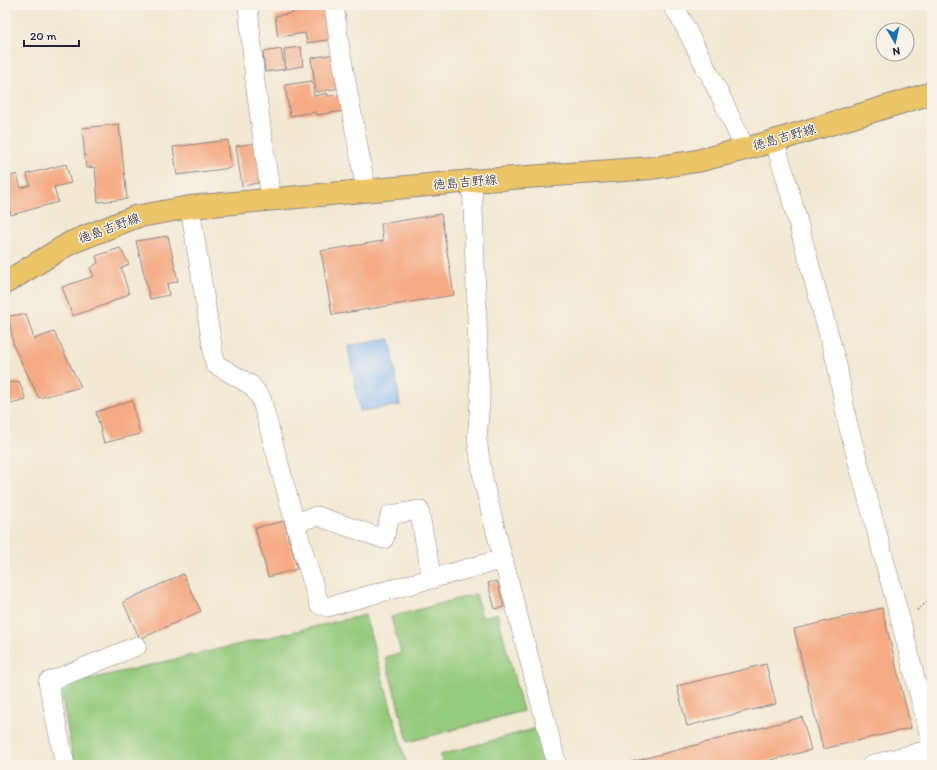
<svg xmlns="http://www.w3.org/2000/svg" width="937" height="770" viewBox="0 0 937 770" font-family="Itim,'Klee One',sans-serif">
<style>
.green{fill:#94cb7d;stroke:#5b765c}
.water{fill:#86bbf5;stroke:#546e98}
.building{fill:#f5ab84}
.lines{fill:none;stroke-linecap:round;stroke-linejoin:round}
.minor-casing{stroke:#8a8687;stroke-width:20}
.major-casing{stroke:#8a8687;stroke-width:24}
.path{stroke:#8a8687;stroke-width:2.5;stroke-dasharray:1 3;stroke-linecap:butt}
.minor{stroke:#fff;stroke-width:19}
.major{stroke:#edc569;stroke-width:22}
.labels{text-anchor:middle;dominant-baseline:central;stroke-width:3;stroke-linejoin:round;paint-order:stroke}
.street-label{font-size:13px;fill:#22223b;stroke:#f7f3e8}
</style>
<rect width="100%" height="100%" fill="#f7f3e8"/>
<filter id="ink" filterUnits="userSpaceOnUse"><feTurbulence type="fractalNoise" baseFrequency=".025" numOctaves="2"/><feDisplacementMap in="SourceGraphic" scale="8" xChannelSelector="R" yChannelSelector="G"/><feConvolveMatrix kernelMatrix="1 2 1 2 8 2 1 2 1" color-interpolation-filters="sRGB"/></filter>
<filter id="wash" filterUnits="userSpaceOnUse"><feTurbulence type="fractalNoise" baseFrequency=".012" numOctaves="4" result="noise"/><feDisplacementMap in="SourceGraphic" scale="16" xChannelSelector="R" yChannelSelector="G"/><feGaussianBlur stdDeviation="0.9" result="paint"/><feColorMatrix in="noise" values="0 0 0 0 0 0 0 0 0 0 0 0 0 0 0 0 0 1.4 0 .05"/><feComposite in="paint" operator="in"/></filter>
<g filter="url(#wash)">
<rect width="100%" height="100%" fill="#f3e9d3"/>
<!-- green -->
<path class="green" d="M476,594L482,617L497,613L523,711L408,742L385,657L401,653L391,617Z
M365,615L407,765H74L60,686Z
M537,728L547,765H443L440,755Z"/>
<!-- water -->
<path class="water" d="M390,339L400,405L360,411L348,346Z"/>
<g id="blocks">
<!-- building -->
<path class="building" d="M306,5H328L333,39L307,43L305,33L278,37L275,16L293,13L292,8Z
M301,47L303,66L286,69L284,49Z
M281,49L285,69L265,72L263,52Z
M334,54L340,88L316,92L311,58Z
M312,81L314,96L327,93L328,96L342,95L344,111L316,115V112L290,116L285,85Z
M119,124L127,199L98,202L95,167L86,168L82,128Z
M228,140L231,168L177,175L173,147Z
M257,143L263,182L242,186L236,146Z
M66,164L71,183L54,187L58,202L11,215L5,196V178L17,174L21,188L30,185L27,174Z
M441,214L454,295L332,315L321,251L383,241L381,224Z
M168,236L178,281L167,284L169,295L150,299L136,241Z
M120,248L129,264L121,268L129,294L107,304L73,316L62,287L94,276L90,268L98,263L96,256Z
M26,314L34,339L54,332L81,387L39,398L14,347L8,316Z
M19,381L26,400L6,405L5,403V384Z
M132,400L140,434L104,443L96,412Z
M284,521L297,569L268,577L255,528Z
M183,574L201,611L140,639L123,602Z
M497,581L504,607L495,609L488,583Z
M882,608L911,728L823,749L794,629Z
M766,664L776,704L687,726L677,686Z
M802,717L811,750L751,765H620Z"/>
</g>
</g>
<g filter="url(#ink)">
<use href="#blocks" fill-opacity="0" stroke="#8a8687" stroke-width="1"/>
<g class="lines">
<!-- minor casing -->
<g class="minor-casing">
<path id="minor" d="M248,5L255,82L271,199
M334,5L340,49L366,190
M672,5L680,17L722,99L745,149
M774,141L785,175L837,365L847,421L901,622L932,745
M472,181L480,401L477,440L484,484L503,559L557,765
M190,207L215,364L251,385L261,398L295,523L319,604L327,607L503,559
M295,523L317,516L384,539L390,515L419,510L432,579
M65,765L48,682L137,646
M871,765L932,749"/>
</g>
<!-- major casing -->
<g class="major-casing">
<path id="major" d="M5,283L70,243L135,217L190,207L472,181L652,168L697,161L745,149L774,141L932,93"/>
</g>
<!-- path -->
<path class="path" d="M917,610L932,598"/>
<!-- minor -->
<use href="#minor" class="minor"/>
<!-- major -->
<use href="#major" class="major"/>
</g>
</g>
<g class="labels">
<!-- street labels -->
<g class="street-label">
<text transform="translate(784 137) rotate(-16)">徳島吉野線</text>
<text transform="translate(465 182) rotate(-5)">徳島吉野線</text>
<text transform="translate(109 228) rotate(-20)">徳島吉野線</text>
</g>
</g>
<!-- margin -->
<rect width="937" height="770" fill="none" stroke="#f7f3e8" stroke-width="20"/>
<!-- north arrow -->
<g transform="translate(895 42) rotate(171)"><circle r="19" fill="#f7f3e8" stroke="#a29fa3"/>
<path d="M0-3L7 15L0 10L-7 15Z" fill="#1f6fb2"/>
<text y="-6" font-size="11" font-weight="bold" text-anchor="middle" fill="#22223b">N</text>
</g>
<!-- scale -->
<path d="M24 40v6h55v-6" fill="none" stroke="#22223b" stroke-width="2"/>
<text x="30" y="40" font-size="12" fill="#22223b" stroke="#f7f3e8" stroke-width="3" paint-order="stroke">20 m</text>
</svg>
